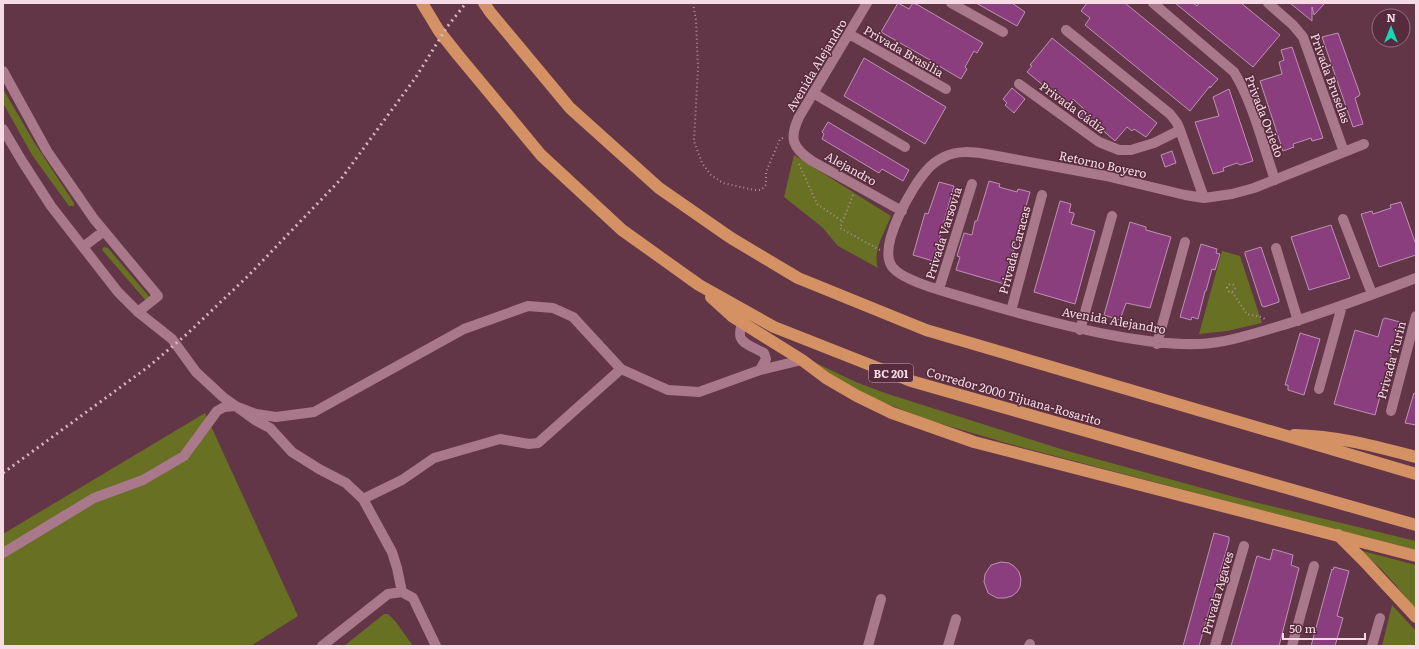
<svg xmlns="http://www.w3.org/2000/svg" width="1419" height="649" viewBox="0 0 1419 649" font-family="Literata,serif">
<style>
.green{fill:#687023}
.building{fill:#8b3e7d;stroke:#bd92b3}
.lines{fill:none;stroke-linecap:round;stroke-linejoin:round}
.path{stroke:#b28e9c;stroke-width:2;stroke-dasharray:1 3;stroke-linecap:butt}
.minor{stroke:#aa788b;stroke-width:10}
.highway{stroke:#d49163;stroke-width:12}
.rail{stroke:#d5b5c0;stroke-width:3;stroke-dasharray:2 4;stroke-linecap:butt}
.labels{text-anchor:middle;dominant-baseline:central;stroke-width:3;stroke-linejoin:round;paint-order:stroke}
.shield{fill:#562b3d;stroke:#c7a6b2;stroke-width:1}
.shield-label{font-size:11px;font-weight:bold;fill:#f7dbe4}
.street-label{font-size:12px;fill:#f7dbe4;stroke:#562b3d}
</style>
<rect width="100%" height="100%" fill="#623547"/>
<!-- green -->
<path class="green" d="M3,89L34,142L74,203V206H69L32,155L3,103Z
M794,155L891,216C885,232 872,251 878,268L838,246L822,227L784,197Z
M104,247L108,248L152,300L147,302L103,251L102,249Z
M1222,251L1240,256L1262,323L1227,331L1199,334Z
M799,355L856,382L885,393L1064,450L1242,499L1416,541V551L1006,443L925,419L863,394Z
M205,413L298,616L251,646H3V534Z
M1359,550L1416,565V610L1394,583L1379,567Z
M1392,605L1416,631V640L1414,646H1382Z
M384,614H388L396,622L413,646H344Z"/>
<!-- building -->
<path class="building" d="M898,3L909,9L913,3L918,5L983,43L977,53L974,51L965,67L967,69L961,79L939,66H933L928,63L930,60L881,32Z
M976,3H1012L1025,12L1017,26Z
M1087,3H1125L1218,79L1210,88V86L1190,111L1085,25L1090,18L1081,11Z
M1175,3H1193L1197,6L1199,3H1241L1280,35L1253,67Z
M1290,3H1325L1314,15L1312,7V21Z
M1338,33L1360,94L1359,96L1355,98L1363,124L1353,127L1322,37Z
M1052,38L1157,123L1146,137L1134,129L1132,131L1127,127L1115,141L1100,128L1098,130L1080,116L1085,110L1073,99L1067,105L1027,72L1032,66L1030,65Z
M1292,47L1323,138L1312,141L1311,138L1293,144L1294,147L1283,151L1260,81L1282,74L1279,62L1284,60L1281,50Z
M864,58L946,107L925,144L844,96Z
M1012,88L1025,99L1014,113L1005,105L1007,103L1003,99Z
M1229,89L1253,161L1240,165L1237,163L1223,168L1224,171L1213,174L1195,122L1219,116L1213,97Z
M828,122L909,170L903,181L882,169L879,173L822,139L824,134L822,132Z
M1172,151L1176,163L1165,167L1161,155Z
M989,181L1000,184L999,187L1017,192L1018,189L1030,192L1004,284L956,270L960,257L957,256L964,233L972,235L975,221H977Z
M939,182L954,186L933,261L913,255L925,213L928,214Z
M1060,201L1071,204L1069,212L1074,213V215L1071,224L1095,231L1075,304L1034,292Z
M1401,202L1416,245V255L1379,267L1361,214L1372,211L1373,214L1391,208L1390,205Z
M1130,222L1146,227V230L1171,237L1150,308L1126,303L1120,320L1104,315Z
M1331,225L1350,278L1309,290L1291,237Z
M1201,244L1217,249L1216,253L1220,254L1215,270L1212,269L1206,291H1205L1198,319L1192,317L1191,320L1180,317Z
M1261,247L1279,300V302L1264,307L1262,306L1245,254V252Z
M1385,318L1400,322L1375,415L1334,404L1355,330L1378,337L1383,319Z
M1300,333L1320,339L1304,395L1288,390V385H1285Z
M1414,393L1416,394V425L1405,423Z
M1214,533L1229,537V541L1199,646H1183Z
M1273,549L1293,555L1291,565L1299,568L1279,646H1231L1256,559L1257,556L1270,560Z
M1001,562L1009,563L1014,566L1019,572L1021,579L1020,587L1017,592L1012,596L1005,598H997L988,593L984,582L985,574L991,565Z
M1334,567L1349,571L1337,616L1343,618L1335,646H1311L1332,569L1333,570Z"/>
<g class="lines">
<!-- path -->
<path class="path" d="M693,3L696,20L698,68L694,141L702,163L711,175L723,183L754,190H761L766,185V172L780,139L785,137
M799,164L817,204L842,221
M853,195L840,228L880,250
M1227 288a4 4 0 1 1 8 0a4 4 0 1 1-8 0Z
M1232,292L1247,314L1262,317L1266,320"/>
<!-- minor -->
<path class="minor" d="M867,3L799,117C789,138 792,148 812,161L902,211
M951,3L1003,32
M1153,3L1234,72C1253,103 1263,145 1275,180
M1268,3L1293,25L1303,37L1344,152
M1066,30L1170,114L1177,123L1180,130L1204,198
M849,34L946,89
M3,71L47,151L94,219L158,296L138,312
M1019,84L1099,142L1119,150H1131L1154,143L1180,130
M813,93L905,147
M3,129L22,161L51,206L118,292L138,312L172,339L196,372L223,397L255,420L270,428L292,452L319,469L346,483L363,499L392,552L397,568L402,592
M1364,144L1254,188L1232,194L1204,198L1185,195L1106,176L986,154C973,152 957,150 944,157C938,160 931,165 927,170C912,186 879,244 891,265C899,281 954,294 973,300C1020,314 1067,327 1116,336C1144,341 1170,345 1199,344C1224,343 1249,335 1273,328C1321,314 1369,296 1416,278
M1343,219L1372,294
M83,247L104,231
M1276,248L1298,321
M939,289L972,184
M1011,311L1042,195
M745,315C734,342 741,341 764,353L766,359L760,370
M1080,330L1112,216
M1157,344L1185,242
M1319,389L1342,306
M1391,411L1416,316
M363,499L402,480L434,458L500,439L529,444L538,443L621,369
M3,553L94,498L143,480L184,456L217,411L224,407L235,406L256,414L276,417L314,412L464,329L528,306L553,308L573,317L621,369L668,390L699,392L760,370L802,360
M402,592L413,598L436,646
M322,646L388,594L402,592
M868,646L881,599
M948,646L956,619
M1029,646L1030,644
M1215,646L1244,546
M1292,646L1314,566
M1372,646L1380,618"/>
<!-- highway -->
<path class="highway" d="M422,3L439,31L458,55L541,155L622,230L699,285L774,327L911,381L1416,525
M484,3L490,12L570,108L659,188L731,238L798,278L926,330L1416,474
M711,297L733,317L802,360L826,378L857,396L892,413L974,442L1416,556
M1294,435C1338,436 1374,446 1416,457
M1338,535L1363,560L1416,617"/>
<!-- rail -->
<path class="rail" d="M3,473L148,367L187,334L248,276L341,179L416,77L447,27L466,3"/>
</g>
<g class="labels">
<!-- shield labels -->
<rect class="shield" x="869" y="364" width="44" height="18" rx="3"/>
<g class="shield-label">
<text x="891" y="373">BC 201</text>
</g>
<!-- street labels -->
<g class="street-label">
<text transform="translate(904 51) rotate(30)">Privada Brasilia</text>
<text transform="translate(816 65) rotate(-59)">Avenida Alejandro</text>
<text transform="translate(1331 78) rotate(70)">Privada Bruselas</text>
<text transform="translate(1073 107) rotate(36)">Privada Cádiz</text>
<text transform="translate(1265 116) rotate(69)">Privada Oviedo</text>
<text transform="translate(1103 164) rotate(12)">Retorno Boyero</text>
<text transform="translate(851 168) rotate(29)">Alejandro</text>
<text transform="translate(943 233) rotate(-73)">Privada Varsovia</text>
<text transform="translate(1014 250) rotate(-75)">Privada Caracas</text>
<text transform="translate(1114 320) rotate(10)">Avenida Alejandro</text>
<text transform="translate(1391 360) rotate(-75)">Privada Turín</text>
<text transform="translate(1014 396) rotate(16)">Corredor 2000 Tijuana-Rosarito</text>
<text transform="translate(1217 593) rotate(-74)">Privada Agaves</text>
</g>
</g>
<!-- border -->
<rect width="1419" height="649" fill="none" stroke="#f7dbe4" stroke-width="8"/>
<!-- north arrow -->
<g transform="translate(1391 28)"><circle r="19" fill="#562b3d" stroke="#967180"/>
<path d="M0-3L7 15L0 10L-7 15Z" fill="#1ad5b2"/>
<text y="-6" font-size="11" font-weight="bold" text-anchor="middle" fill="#f7dbe4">N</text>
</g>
<!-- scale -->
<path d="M1283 633v6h82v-6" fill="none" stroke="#f7dbe4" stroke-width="2"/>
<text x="1289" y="633" font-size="12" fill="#f7dbe4" stroke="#562b3d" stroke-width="3" paint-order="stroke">50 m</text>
</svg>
